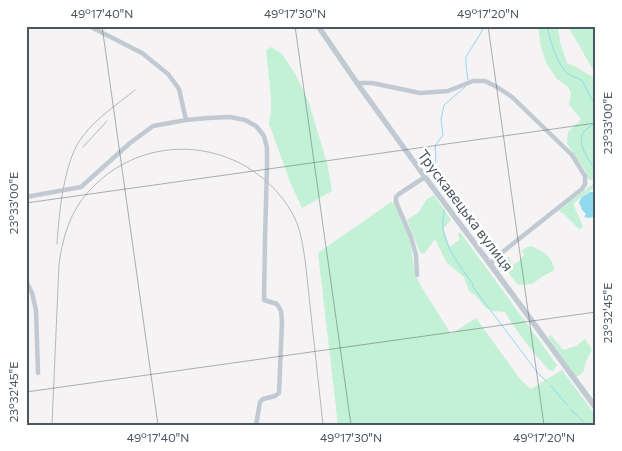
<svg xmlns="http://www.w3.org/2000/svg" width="622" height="451" viewBox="0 0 622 451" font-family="Commissioner,sans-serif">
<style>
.green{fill:#c3f1d5}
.water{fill:#90daee}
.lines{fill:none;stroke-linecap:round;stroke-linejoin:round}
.stream{stroke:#90daee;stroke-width:1}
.minor{stroke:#c1cad2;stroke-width:4.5}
.tertiary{stroke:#c1cad2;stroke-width:5.5}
.rail{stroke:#b5b8bd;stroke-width:1}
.ticks{fill:none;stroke:#4a5661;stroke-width:1;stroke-opacity:0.45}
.labels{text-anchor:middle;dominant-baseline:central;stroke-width:5;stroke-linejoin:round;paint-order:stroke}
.street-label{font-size:15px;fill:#4a5661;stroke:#fff}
.neatline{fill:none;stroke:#4a5661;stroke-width:2}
.ticks-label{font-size:12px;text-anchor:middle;fill:#4a5661}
</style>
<rect width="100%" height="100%" fill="#f5f3f3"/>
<!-- green -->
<path class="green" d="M538,26H558L560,42L567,63L576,67L596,79V181L588,179L585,170L567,144L568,132L581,119L569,105L571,93L568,87L556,78L547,64L541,48Z
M568,26H596V75Z
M271,47L282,54L296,75L309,103L327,163L332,191L302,208L291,184L269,124L271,111V97L266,50Z
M594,183L596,186V193L593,189L580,198L573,204L583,226L581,229H579L564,214L558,211Z
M434,195L451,220L448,223L443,229L450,247L460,239L457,234L460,232L557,365L553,371L549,370L533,352L510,321L506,313L504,312L493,311L486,308L475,295L469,291L464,277L447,263L435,239L424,254L420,252L407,220L419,212L426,200Z
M391,202L394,203L410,240L415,274L421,286L451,334L476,318L520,379L531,389L562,370L596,416V425H338L318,253Z
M530,246C542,250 553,257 554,270L540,278L533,284L518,285L510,275L504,260L505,257H509L513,265L518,262L524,255L522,251L525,248Z
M551,335L563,350L576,346L585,339L592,350C590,354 587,358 586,362C583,371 586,372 576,377L548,337Z"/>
<!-- water -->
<path class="water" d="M590,192H594L596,196V210L594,211L596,216L589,218L584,217L586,214L582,210L579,202L582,197Z"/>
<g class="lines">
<!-- stream -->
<path class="stream" d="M547,26C550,40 557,66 569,74C574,78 579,77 583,82L596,107
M468,80L466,65V57L485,26
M596,122C592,125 586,129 583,133C576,143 590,162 596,171
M446,197L434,177L436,155L435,146L443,135L441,119L444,105L465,87
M444,210C444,216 442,223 443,229C447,250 461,268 473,284V287L537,372L547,382
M551,386L568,406
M570,409L587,425"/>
<!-- minor -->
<path class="minor" d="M89,26L142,53L168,74L174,82L179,89L186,120
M357,83H372L420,93L448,91L473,81H485L497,87L512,97L572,155L585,176V184L582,189L500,254L490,264
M26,197L81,187L130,143L153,126L186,120L208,118L230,117L245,120L256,126L264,136L267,148V166L265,239L264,300L277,304L281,311L282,322L279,393L275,396L263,399L260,402L256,425
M417,275L416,255L411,237L396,202V197L399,194L425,177
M26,281L32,293L36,310L38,373"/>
<!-- tertiary -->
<path class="tertiary" d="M318,26L357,83L425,177L490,264L596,408"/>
<!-- rail -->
<path class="rail" d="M83,147L107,121
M57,244C59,213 64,159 83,136C96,118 118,104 135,90
M52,425L59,264C62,242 68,219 81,201C120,148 190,134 247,167C268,180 287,199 297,223C301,234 303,247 305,259L323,425"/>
</g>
<!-- ticks -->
<path class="ticks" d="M102,26L158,425M295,26L351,425M488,26L544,425M26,203L596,123M26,392L596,312"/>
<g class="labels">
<!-- street labels -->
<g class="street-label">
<text transform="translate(466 210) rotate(53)">Трускавецька вулиця</text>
</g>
</g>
<!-- border -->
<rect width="622" height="451" fill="none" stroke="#ffffff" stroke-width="55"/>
<rect x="28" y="28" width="566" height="396" class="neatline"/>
<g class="ticks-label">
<text x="102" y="18">49°17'40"N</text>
<text x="295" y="18">49°17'30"N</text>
<text x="488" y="18">49°17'20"N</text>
<text transform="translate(608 123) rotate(-90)" y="4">23°33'00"E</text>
<text transform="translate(14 203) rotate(-90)" y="4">23°33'00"E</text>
<text transform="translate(608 313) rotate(-90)" y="4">23°32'45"E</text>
<text transform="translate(14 392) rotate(-90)" y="4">23°32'45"E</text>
<text x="158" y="442">49°17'40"N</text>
<text x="351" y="442">49°17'30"N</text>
<text x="544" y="442">49°17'20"N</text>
</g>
</svg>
